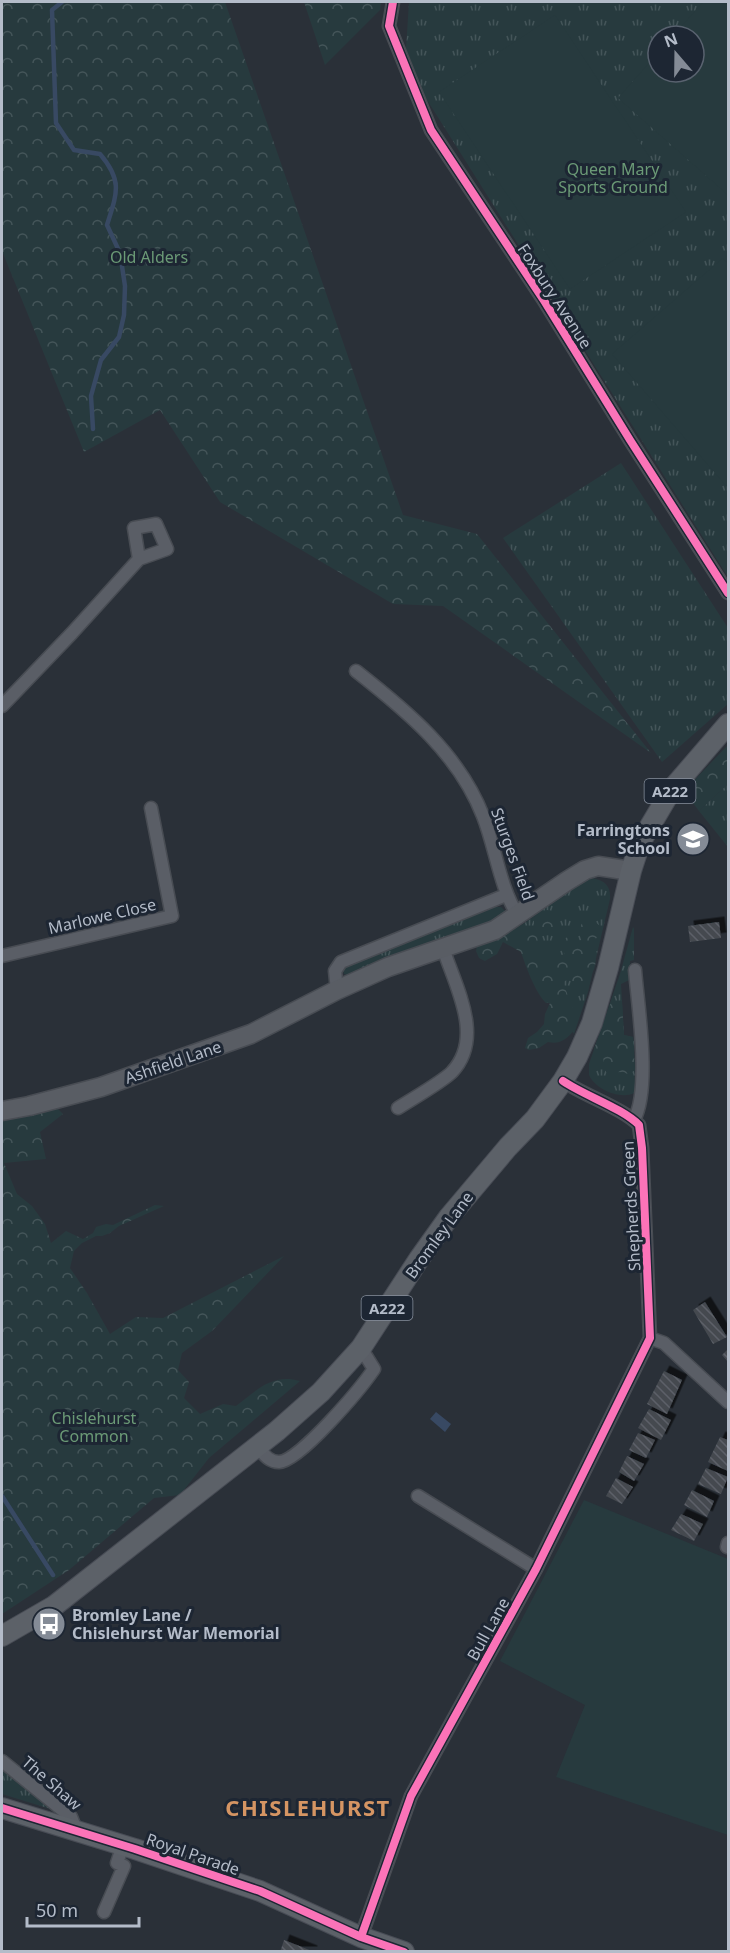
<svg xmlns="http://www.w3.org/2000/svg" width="730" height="1953" viewBox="0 0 730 1953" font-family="'Noto Sans',sans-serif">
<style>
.grass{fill:url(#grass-tufts);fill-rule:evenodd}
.forest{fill:url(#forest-crowns)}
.garden{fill:#273a3e}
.water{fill:#384963}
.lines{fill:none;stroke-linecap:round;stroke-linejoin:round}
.stream{stroke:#384963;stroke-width:4.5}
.building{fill:url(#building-back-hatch);filter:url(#shadow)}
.street-casing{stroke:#484c53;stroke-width:15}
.secondary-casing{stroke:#484c53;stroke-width:21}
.primary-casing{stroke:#484c55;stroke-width:22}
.street{stroke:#5a5e66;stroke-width:12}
.secondary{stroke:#595d64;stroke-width:18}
.primary{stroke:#5c6168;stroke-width:20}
.cycleway-casing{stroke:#1d2633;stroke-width:11}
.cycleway{stroke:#fb73b8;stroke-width:8}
.labels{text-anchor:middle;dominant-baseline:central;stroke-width:6;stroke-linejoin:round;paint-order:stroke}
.shield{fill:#1d2633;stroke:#878f9c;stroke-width:1.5}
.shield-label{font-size:15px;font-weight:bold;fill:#b4bcc9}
.park-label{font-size:16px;fill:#6b9a76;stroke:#1d2633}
.street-label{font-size:16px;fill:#b4bcc9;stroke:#1d2633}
.poi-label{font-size:16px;font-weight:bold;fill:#b4bcc9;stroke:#1d2633;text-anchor:end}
.district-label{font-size:22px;font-weight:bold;letter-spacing:1.5px;fill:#d59563;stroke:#1d2633}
</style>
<defs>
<pattern id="grass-tufts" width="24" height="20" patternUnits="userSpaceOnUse" patternTransform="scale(1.5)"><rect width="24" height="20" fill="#273a3e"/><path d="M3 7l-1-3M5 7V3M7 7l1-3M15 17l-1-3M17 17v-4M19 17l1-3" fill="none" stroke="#445559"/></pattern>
<pattern id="forest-crowns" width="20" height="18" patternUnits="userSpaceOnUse" patternTransform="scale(1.5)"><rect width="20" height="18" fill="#273a3e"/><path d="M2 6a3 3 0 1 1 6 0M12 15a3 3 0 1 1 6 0" fill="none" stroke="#445559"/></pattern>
<pattern id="building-back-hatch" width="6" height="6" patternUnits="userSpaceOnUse" patternTransform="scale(1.5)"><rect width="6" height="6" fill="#444950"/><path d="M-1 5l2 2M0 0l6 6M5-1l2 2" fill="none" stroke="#5d6168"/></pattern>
<filter id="shadow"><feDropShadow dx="5.5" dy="-5.5" stdDeviation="0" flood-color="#0009"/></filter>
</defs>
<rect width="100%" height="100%" fill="#2a3038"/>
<!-- grass -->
<path class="grass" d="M409,2H728V577L405,65ZM658,36H694V72H658Z
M621,463L728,628V704L662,762L503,538Z
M728,784V847L699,811Z
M593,878C605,881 611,886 610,899L588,992L574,1034L525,946L502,936C510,931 519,927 526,922C545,909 572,882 593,878Z
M495,907H501L505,911V915L496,921L348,975L344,974L343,970L345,965L426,935Z
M633,927L634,929V960L630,961L631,979L621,984L624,1035L633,1037L634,1042L635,1088L634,1093C620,1100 595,1089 589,1075V1064L620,974Z
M2,1769L57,1811L2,1794Z"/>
<!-- forest -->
<path class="forest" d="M2,2H225L403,515L477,534L651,753L443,606L393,604L220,502L160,410L84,452L2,251Z
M304,2H381L380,10L325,65Z
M728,745V784L699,811L684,791Z
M547,910L555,912C561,920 561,927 554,935L537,936L543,964L550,958L565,954C561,948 560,945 563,939L568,937L575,941L582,940L581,925L585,919H592L600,926C601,939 594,939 585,947C588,949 591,950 593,953C601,964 589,982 578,985L569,979L563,982L572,1007L575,1029C567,1039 560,1045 548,1042L539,1048L529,1050L525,1048L528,1038L537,1032L544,1024L545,1014L550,1003H546C535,992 526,967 521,952L503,942L497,954L485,961L479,958L476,951L477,946L512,930L527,927L534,931V919L541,912Z
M611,1002H622L624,1035L633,1037L635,1070L629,1074L619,1072L610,1075L606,1072L603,1058L600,1057L594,1049Z
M56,1107L63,1114L40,1132L46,1159L4,1163L17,1194L32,1206L45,1224L51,1243L66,1231L83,1239L93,1233L96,1227L106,1224L113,1225L155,1205L164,1206L119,1226L110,1233L102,1236H96L82,1243L74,1251L70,1268L87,1293L110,1334L136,1317L163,1318L284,1256L212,1331L182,1353L178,1370L189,1382L184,1398L200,1414L223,1404L236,1406C257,1390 272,1373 300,1381L209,1458L180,1495L154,1498L69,1570L2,1614V1117Z"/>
<!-- garden -->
<path class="garden" d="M703,2H728V195L618,98L658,53V72H694V36H673Z
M555,15L686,212L570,289L439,92Z
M723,258L728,264V488L612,354Z
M584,1500L728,1559V1835L556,1777L585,1705L500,1661Z"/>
<!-- water -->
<path class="water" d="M436,1412L451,1424L445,1432L430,1419Z"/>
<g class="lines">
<!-- stream -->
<path class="stream" d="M62,2L52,10L56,123L74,150L100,154C123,181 117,193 107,225L120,253L125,286L124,315L119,337L101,360L91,396L93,429
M2,1496L53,1575"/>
</g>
<!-- building -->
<path class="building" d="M719,922L721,938L690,942L688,926Z
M705,1302L727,1337L713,1344L693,1310Z
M728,1349V1362L722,1355Z
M664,1371L682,1380L667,1414L647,1404Z
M649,1409L671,1420L661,1440L638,1428Z
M638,1433L655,1440L646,1458L629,1450Z
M720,1437L728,1440V1471L708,1462Z
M627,1456L644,1464L634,1481L619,1472Z
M706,1468L728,1477L721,1494L698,1484Z
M616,1478L633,1487L622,1504L606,1496Z
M692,1490L714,1501L707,1517L684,1505Z
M681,1514L703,1524L694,1541L671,1530Z
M284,1940L312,1951V1952H280Z"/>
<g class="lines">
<!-- street casing -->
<g class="street-casing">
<path id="street" d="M393,2L389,26L431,130L543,299L630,440L728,593
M156,524L167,549L139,559L134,528Z
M356,671C407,711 459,754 483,816C496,849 499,885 518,916
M2,706L72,633L139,559
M2,956L172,916L151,808
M337,990L335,971L341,962L506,895
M398,1108C412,1099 442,1082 452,1072C485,1037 455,986 443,948
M634,1120C651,1088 638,1007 635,970
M650,1338L664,1343L728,1402
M257,1446C263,1453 268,1462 279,1462C300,1461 361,1388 374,1369L361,1348
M418,1496L536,1569
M727,1547L728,1543
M2,1761L71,1817L77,1832
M104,1912L124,1866L117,1863L123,1845
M361,1937L411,1796L536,1569L650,1338L642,1148L639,1125C622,1108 585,1096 563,1081"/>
</g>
<!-- secondary casing -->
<g class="secondary-casing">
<path id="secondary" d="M2,1111L29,1106L101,1087L251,1034L337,990L388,967L495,930L567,881L585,870L598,866L631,871"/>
</g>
<!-- primary casing -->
<g class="primary-casing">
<path id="primary" d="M2,1636L54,1606L277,1431L321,1392L361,1348L419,1259L449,1217L508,1147L535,1119L563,1081L577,1057L592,1023L608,968L631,871L640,843L672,789L728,724
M2,1808L135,1849L260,1891L361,1937L404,1952"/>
</g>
<!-- street -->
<use href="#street" class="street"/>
<!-- secondary -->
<use href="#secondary" class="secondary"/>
<!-- primary -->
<use href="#primary" class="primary"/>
<!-- cycleway casing -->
<g class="cycleway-casing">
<path id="cycleway" d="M393,2L389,26L431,130L543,299L630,440L728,593
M2,1808L135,1849L260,1891L361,1937L404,1952
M361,1937L411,1796L536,1569L650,1338L642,1148L639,1125C622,1108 585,1096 563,1081"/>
</g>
<!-- cycleway -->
<use href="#cycleway" class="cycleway"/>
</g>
<!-- icons -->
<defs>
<g id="school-disc" transform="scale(1.725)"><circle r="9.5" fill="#848b96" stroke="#1d2633"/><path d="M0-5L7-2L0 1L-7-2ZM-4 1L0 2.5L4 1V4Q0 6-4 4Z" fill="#fff"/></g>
<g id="bus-disc" transform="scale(1.725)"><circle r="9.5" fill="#848b96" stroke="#1d2633"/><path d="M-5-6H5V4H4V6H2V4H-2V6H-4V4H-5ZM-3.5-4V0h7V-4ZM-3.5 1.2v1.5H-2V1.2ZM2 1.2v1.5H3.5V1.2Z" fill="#fff"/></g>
</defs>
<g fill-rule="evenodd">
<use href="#school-disc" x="693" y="839"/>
<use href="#bus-disc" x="49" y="1624"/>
</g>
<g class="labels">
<!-- shield labels -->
<g class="shield">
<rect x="644.5" y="779" width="51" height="24" rx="4.5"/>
<rect x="361.5" y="1296" width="51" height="24" rx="4.5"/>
</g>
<g class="shield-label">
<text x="670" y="791">A222</text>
<text x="387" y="1308">A222</text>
</g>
<!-- park labels -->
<g class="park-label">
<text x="613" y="169">Queen Mary<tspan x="613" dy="18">Sports Ground</tspan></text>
<text x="149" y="257">Old Alders</text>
<text x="94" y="1418">Chislehurst<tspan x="94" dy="18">Common</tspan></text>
</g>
<!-- street labels -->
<g class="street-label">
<text transform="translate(555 296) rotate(57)">Foxbury Avenue</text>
<text transform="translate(513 854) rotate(70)">Sturges Field</text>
<text transform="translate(102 916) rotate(-13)">Marlowe Close</text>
<text transform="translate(173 1062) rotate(-19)">Ashfield Lane</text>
<text transform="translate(631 1206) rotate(-93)">Shepherds Green</text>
<text transform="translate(439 1235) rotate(-54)">Bromley Lane</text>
<text transform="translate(488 1629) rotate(-61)">Bull Lane</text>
<text transform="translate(52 1783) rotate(41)">The Shaw</text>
<text transform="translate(193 1854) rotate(19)">Royal Parade</text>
</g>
<!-- poi labels -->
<g class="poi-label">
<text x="670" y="830">Farringtons<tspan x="670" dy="18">School</tspan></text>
<text x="72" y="1615" text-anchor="start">Bromley Lane /<tspan x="72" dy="18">Chislehurst War Memorial</tspan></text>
</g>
<!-- district labels -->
<g class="district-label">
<text x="308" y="1807">CHISLEHURST</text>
</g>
</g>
<!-- border -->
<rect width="730" height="1953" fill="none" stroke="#b4bcc9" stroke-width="6"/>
<!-- north arrow -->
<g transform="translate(676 54) rotate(340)"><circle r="28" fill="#1d2633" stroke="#59626f" stroke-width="1.5"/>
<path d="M0-4.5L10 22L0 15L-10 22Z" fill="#848b96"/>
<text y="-9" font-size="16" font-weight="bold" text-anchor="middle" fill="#b4bcc9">N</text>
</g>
<!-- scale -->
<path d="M27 1917v9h112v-9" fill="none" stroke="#b4bcc9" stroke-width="3"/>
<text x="36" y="1917" font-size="18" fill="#b4bcc9" stroke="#1d2633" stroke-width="4.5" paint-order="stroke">50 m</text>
</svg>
